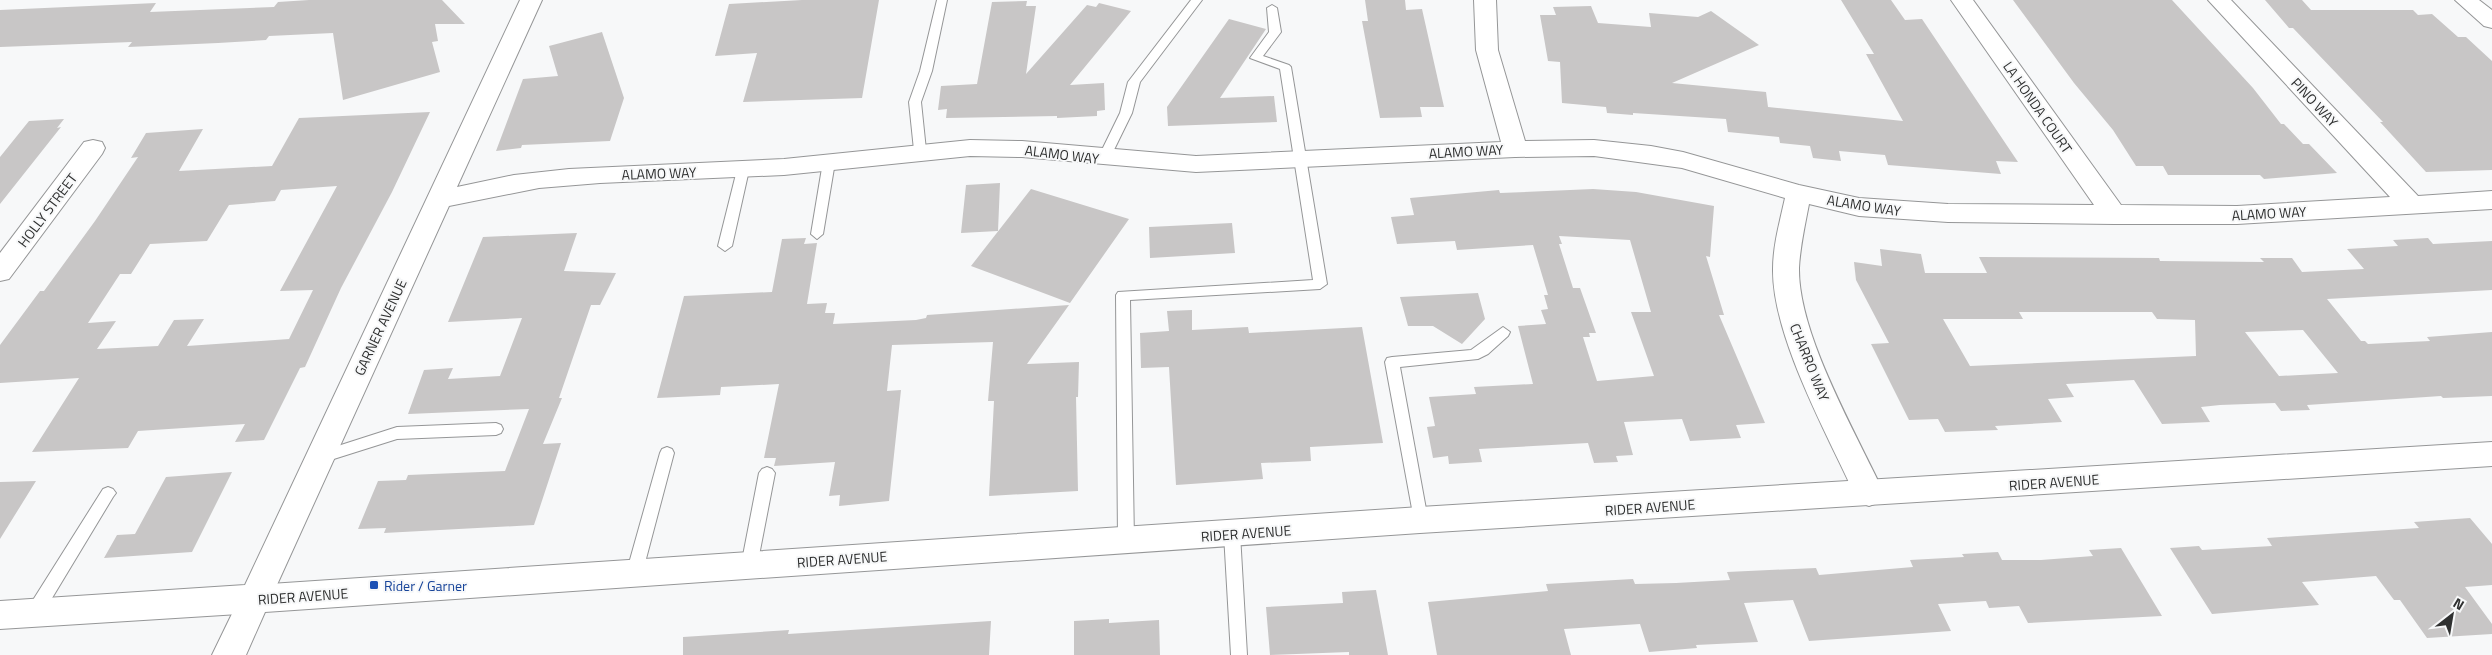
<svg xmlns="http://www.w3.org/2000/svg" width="2492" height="655" viewBox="0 0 2492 655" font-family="'Titillium Web',sans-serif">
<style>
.building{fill:#c8c6c6;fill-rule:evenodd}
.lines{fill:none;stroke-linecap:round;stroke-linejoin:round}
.service-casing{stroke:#959697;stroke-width:2}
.minor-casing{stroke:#959697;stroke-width:2}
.tertiary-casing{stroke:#959697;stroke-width:2}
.service{fill:#fff;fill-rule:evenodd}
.minor{fill:#fff;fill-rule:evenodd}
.tertiary{fill:#fff;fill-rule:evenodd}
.transit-dot{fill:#1a4fb4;stroke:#f7f8f9;stroke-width:2}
.labels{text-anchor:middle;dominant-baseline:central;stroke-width:4;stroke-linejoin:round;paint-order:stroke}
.street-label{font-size:14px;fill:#2f3030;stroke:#f7f8f9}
.transit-label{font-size:14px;fill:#164399;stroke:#f7f8f9;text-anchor:start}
</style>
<rect width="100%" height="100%" fill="#f7f8f9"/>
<!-- building -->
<path class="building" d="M309,0H442L465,24H435L438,41L432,42L440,72L343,100L333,33L269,36L266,40L218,43L128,47L132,42L0,47V10L156,3L150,12L274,7L278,2Z
M802,0H879L862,98L743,102L757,53L715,56L729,4Z
M1365,0H1405L1406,10L1422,9L1444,107H1420L1422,117L1380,118L1362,21H1368Z
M1841,0H1891L1905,20L1922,19L2018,162L1996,161L2001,174L1888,165L1885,155L1839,151L1841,161L1813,158L1810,146L1780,143L1779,137L1728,132L1726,119L1633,113V115L1607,113L1606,107L1562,103L1560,62L1548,61L1540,15H1556L1553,7L1591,6L1598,23L1651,27L1649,13L1698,17L1711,11L1759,45L1672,83L1766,92L1768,107L1903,121L1866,54H1874Z
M2013,0H2172L2253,88L2281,124H2284L2303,144H2309L2337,173L2264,179L2260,175H2168L2163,166H2136L2113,130L2074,83Z
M2265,0H2302L2311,10H2413L2418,15L2432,14L2458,37H2466L2492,61V170L2426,172L2380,122H2383L2293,28H2289Z
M1027,1L1026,6H1036L1026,74L1087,5L1096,7L1099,3L1131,11L1070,85L1104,83L1105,110L1097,111V116L1057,118V116L946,118L947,109L938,110L941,86L977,84L992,2Z
M1229,19L1266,29L1220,98L1274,96L1277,122L1168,126L1167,107Z
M602,32L624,98L610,141L522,145L521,148L496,151L523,79L558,76L549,46Z
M430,112L392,192L341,288L305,367L300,368L264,440L235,442L245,424L138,431L128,448L32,452L79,378L0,383V345L40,291H44L95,221L138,157L131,158L146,133L203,129L179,171L272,166L299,118ZM337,186L280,291L313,290L289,339L187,346L204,319L174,320L158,346L97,349L116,321L88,323L120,274H131L150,244L207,241L229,205L275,201L281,190Z
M64,119L57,128L61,127L0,204V157L29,121Z
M1000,183L998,231L961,233L966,185Z
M1031,189L1129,219L1070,303L971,266Z
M1593,189L1636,192L1714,206L1710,257L1706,256L1724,315H1719L1765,423L1736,425L1741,438L1690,441L1682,419L1624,422L1633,455L1616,456L1618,462L1594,463L1588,443L1479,449L1482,462L1449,464L1448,456L1433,458L1427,427L1435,426L1429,397L1476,394L1474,387L1533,384L1518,326L1546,324L1541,310L1548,309L1544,295H1548L1533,245L1457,250L1455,241L1397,244L1391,217L1414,215L1410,198L1499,190L1500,193ZM1559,236L1630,240L1651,312H1631L1654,376L1597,381L1583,337H1590L1589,333H1596L1580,288H1573L1559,244H1562Z
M1232,223L1235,253L1150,258L1149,227Z
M577,233L564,271L616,273L600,305H591L559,398H562L543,444L561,443L534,525L384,533L386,528L358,529L378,481L406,480L408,475L505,471L529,409L408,414L424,370L453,368L448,379L500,376L522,318L448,322L483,237Z
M806,238L804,244L817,243L807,304L827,303L825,313H835L833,324L916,320L926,318L927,315L1069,305L1027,364L1079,362L1078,397H1076L1078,491L989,496L994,401H988L993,342L892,345L887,391L901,390L889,501L839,506L840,495L829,496L835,462L774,466L776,458H764L779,384L721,387L720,395L657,398L684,296L772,292L782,239Z
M2428,238L2433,244L2492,241V290L2327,299L2361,341H2365L2368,344L2430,341L2427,337L2492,332V396L2443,398L2441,396L2307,405L2310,410L2281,411L2275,403L2220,405L2201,407L2210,422L2162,424L2134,380L2066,384L2074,397L2048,399L2062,422L1995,426L1998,430L1945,432L1938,419L1909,420L1871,344L1889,343L1856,280L1854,262L1882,266L1880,249L1921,254L1925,273H1987L1979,257L2159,258L2160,261L2264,262L2260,258H2292L2302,272L2364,269L2347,249L2398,246L2393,240ZM2019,312H2152L2157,319L2195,320L2196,356L1970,366L1943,319H2023ZM2303,330L2338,373L2279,376L2245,332Z
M1478,293L1485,319L1462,344L1433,326H1408L1400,297Z
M1192,310V330L1248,327L1249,333L1362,327L1383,443L1310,447L1311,461L1261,463L1263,479L1176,485L1169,367L1141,368L1140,333L1169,331L1167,311Z
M232,472L192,552L104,558L117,535L135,534L166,477Z
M36,481L0,539V482Z
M2470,518L2492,544V585L2465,587L2492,624V634L2427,638L2400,600H2394L2376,576L2302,582L2319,605L2212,614L2170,548L2199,546L2202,550L2272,546L2267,538L2419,528L2414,522Z
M2121,548L2162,616L2028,623L2019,606L1989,608L1986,601L1938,604L1951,631L1809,641L1793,600L1744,603L1758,642L1696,645L1697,648L1649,652L1640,624L1564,629L1571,655H1437L1428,602L1548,591L1546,584L1633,579L1635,584L1676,583L1730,580L1727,572L1816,568L1819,575L1913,567L1910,560L1964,557L1962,554L1998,552L2002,560H2041L2093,556L2089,550Z
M1376,590L1388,655H1349V652L1270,655L1266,607L1343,603L1342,592Z
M1109,619V623L1159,620L1160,655H1074V621Z
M991,621L989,655H683V637L789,630L788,634Z"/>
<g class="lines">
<!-- service casing -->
<g class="service-casing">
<path id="service" d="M937,0H947L932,71L921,102L926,150L920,154L914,150L909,102L920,71Z
M1191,0H1202L1140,82L1132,113L1110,158L1104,162L1100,161L1098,158L1120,113L1128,82Z
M1272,5L1277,8L1281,32L1263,56L1289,65L1291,67L1327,284L1320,289L1130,300L1134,541L1132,546L1126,548L1120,546L1118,541L1116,295L1118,292L1313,280L1280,69L1250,58L1269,32L1267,8Z
M829,158L835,162L823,234L817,239L811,234L823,162Z
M743,166L749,170L732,246L725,251L718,246L737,170Z
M1503,327L1510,332L1508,336L1488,354L1478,359L1400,367L1428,520L1425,525L1420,526L1415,525L1385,362L1387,358L1392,357L1471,350Z
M496,423L501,425L503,429L501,433L496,435L397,439L321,463L316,461L314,457L316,453L397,427Z
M667,447L672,449L674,453L642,574L640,579L634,581L628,579L626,574L660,453L662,449Z
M767,467L772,469L775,473L757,566L755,571L749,573L743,571L741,566L759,473L762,469Z
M108,487L113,489L116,493L113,497L40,618L34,620L28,618L26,613L28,608L103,489Z
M1232,527L1238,529L1240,534L1247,655H1231L1224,534L1226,529Z"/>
</g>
<!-- minor casing -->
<g class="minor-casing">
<path id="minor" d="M520,0H542L457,187L514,175L569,169L784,159L970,140L1022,141L1196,156L1501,142L1476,50L1474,0H1496L1498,50L1525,141L1594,140L1651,146L1683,152L1799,185L1859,198L1948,204L2094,205L1951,0H1973L2121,205L2237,206L2390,197L2208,0H2231L2418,196L2492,191V209L2237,224H2114L1948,222L1859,216L1809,204C1805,225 1800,247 1799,268C1798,334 1856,433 1884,493L1880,502L1869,506L1858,502L1854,493C1826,432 1772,335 1773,269C1773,245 1780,221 1785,198L1682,168L1594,156L1515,157L1196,172L1022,157L970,156L784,175L600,183L539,188L449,206L266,609L255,613L0,629V601L245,585Z
M2455,0H2479L2492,10V28L2484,26Z
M93,140L102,142L105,148L102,154L9,279L0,281V253L84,142Z"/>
</g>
<!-- tertiary casing -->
<g class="tertiary-casing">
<path id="tertiary" d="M2492,442V466L1420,533L265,612L246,655H212L244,589L255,585L1420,507Z"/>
</g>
<!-- service -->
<use href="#service" class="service"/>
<!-- minor -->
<use href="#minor" class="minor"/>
<!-- tertiary -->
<use href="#tertiary" class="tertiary"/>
</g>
<!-- markers -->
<rect class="transit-dot" x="369" y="580" width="10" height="10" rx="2.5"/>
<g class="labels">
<!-- street labels -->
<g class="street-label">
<text transform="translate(2315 102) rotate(47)">PINO WAY</text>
<text transform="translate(2038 107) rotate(55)">LA HONDA COURT</text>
<text transform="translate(1466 151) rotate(-3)">ALAMO WAY</text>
<text transform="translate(1062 154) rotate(7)">ALAMO WAY</text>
<text transform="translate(659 173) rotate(-2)">ALAMO WAY</text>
<text transform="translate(1864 205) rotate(9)">ALAMO WAY</text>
<text transform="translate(47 210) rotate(-53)">HOLLY STREET</text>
<text transform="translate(2269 213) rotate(-3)">ALAMO WAY</text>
<text transform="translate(380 327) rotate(-65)">GARNER AVENUE</text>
<text transform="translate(1810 362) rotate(68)">CHARRO WAY</text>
<text transform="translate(2054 482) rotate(-4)">RIDER AVENUE</text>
<text transform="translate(1650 507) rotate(-4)">RIDER AVENUE</text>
<text transform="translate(1246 533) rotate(-4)">RIDER AVENUE</text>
<text transform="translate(842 559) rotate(-4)">RIDER AVENUE</text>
<text transform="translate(303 596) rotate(-4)">RIDER AVENUE</text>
</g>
<!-- transit labels -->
<g class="transit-label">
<text x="384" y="585">Rider / Garner</text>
</g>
</g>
<!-- north arrow -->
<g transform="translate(2452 615) rotate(31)" stroke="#f7f8f9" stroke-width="4" paint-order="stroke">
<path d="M0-4L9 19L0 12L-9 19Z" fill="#2f3030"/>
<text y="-8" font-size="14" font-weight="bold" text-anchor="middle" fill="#2f3030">N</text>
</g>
</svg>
